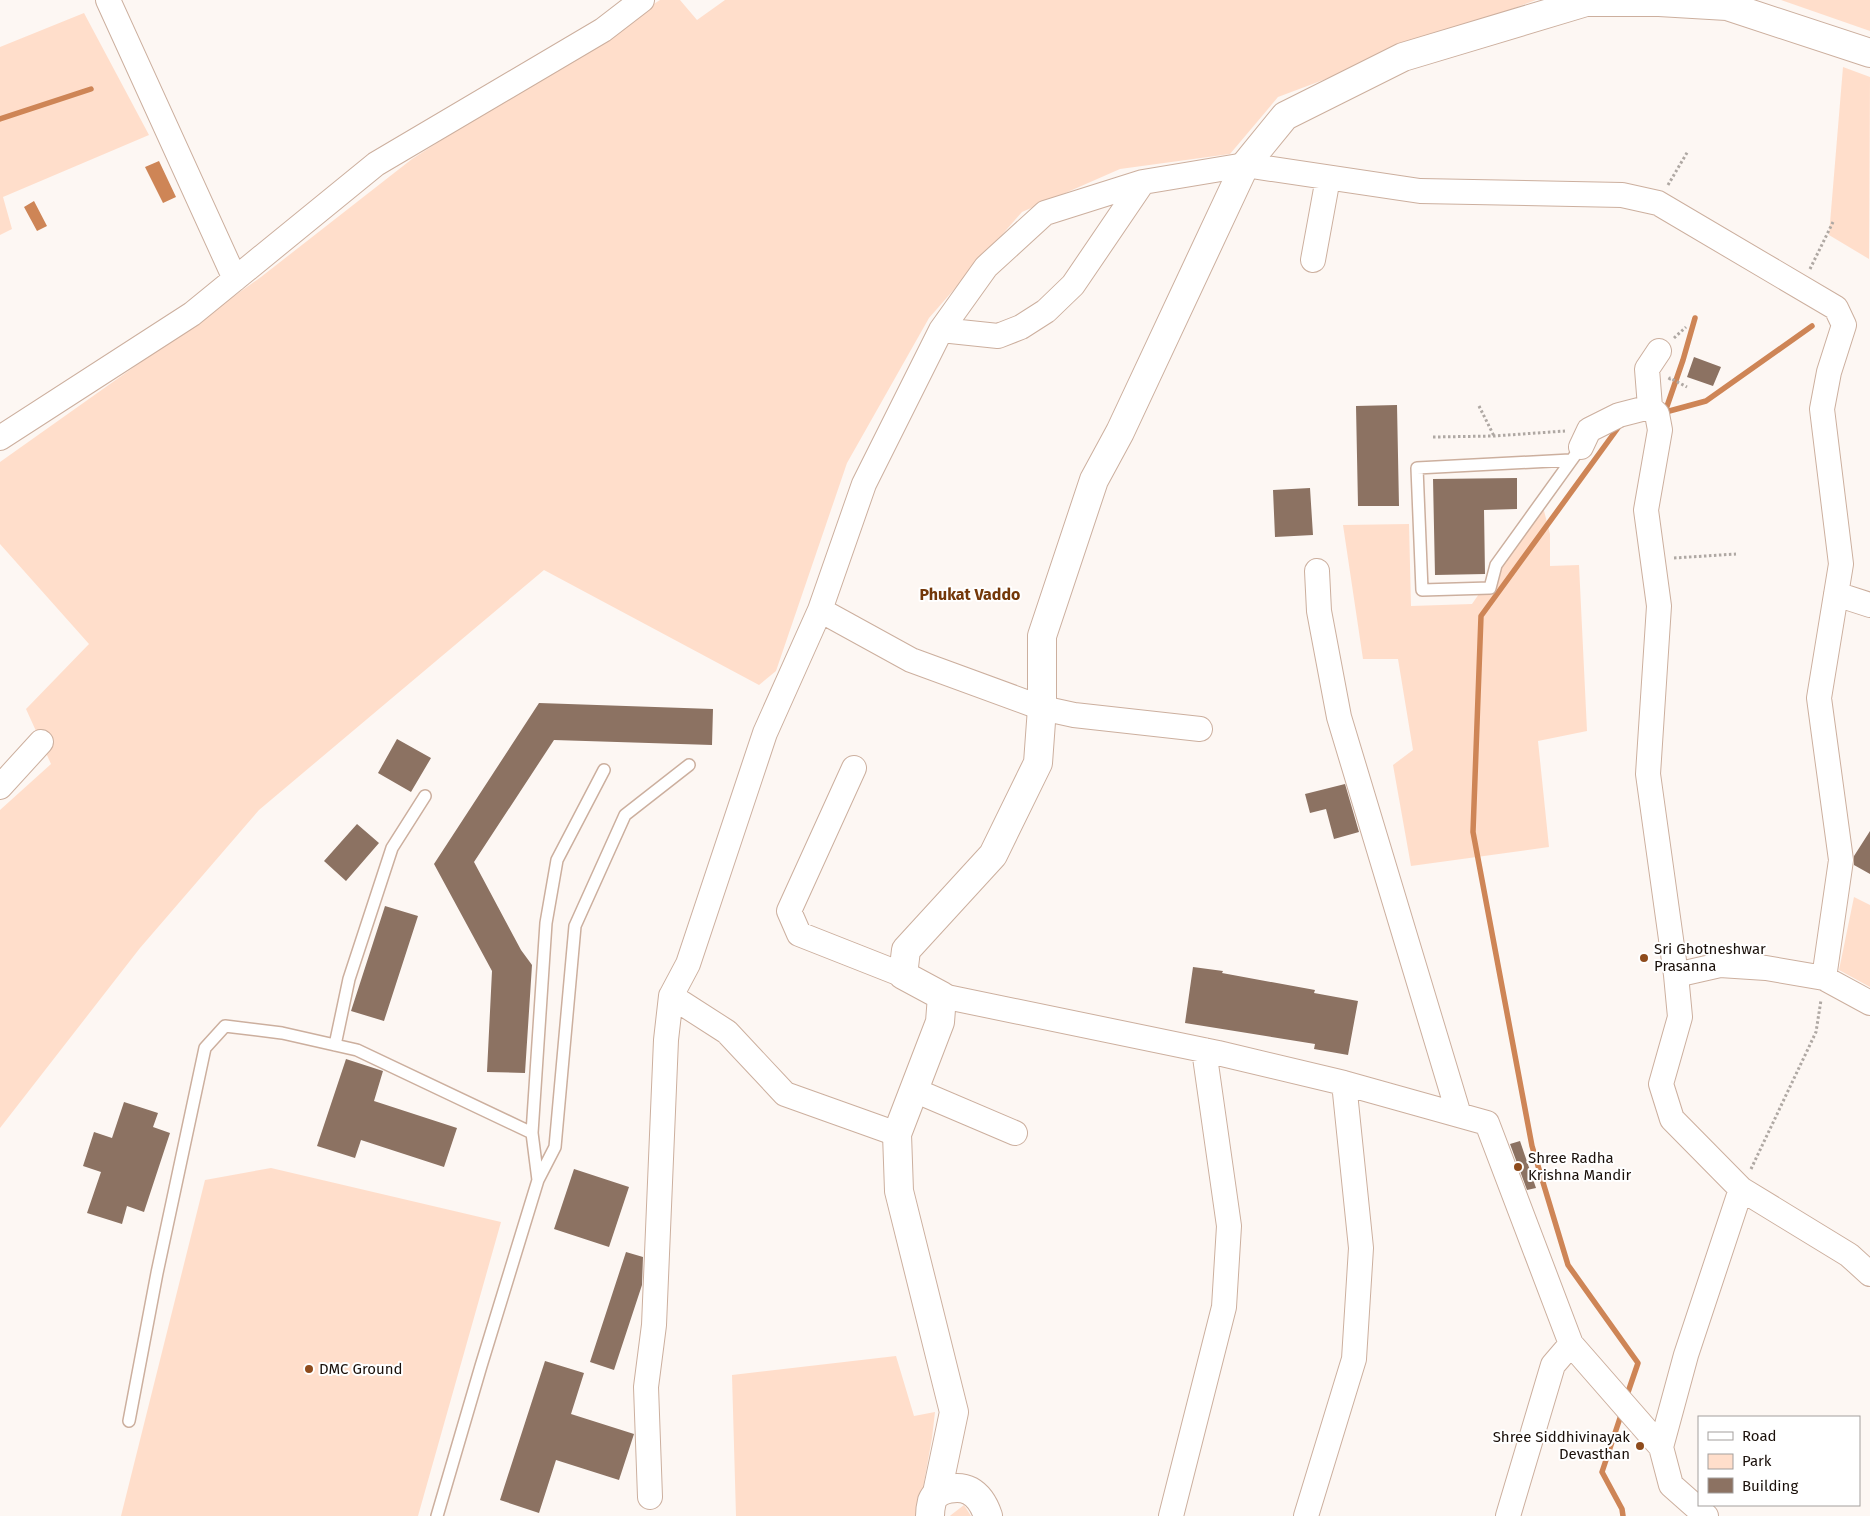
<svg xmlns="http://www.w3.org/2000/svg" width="1870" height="1516" viewBox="0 0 1870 1516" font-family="'Fira Sans',sans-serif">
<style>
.green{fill:#ffdecb}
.water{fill:#ce8556}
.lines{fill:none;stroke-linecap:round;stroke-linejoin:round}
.stream{stroke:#ce8556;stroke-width:5.5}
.building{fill:#8c7262}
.service-casing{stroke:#ccaf9e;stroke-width:14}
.minor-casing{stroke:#ccaf9e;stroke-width:26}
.tertiary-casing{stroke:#ccaf9e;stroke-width:30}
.secondary-casing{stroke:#ccaf9e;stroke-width:30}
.path{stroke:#afa8a3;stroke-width:3;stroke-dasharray:2.5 2.5;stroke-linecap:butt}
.service{stroke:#fff;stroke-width:11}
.minor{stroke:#fff;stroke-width:24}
.tertiary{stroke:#fff;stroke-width:28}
.secondary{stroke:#fff;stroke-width:28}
.poi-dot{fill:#8e4b1c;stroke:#fff;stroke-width:2}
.labels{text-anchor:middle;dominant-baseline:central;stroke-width:4;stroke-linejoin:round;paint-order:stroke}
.poi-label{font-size:15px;fill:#1a100a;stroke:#fff;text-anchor:start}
.neighbourhood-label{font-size:16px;font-weight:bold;fill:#743809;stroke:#fff}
</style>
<rect width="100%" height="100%" fill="#fdf7f3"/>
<!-- green -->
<path class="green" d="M660,0H680L697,20L725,0H1536L1278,97L1230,154L1120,169L1022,212L929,318L847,463L776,671L759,685L544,570L259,810L140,948L0,1128V810L51,764L26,709L89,644L0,544V462L261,277L412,159Z
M1781,0H1870V31Z
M84,13L149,135L3,197L12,229L0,235V47Z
M1843,67L1870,77L1869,259L1829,235Z
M1542,503L1550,534V566L1579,565L1587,731L1538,741L1549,847L1411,866L1393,765L1413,750L1398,659H1363L1343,525L1409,524L1411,606L1472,604Z
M1854,897L1870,905V987L1839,970Z
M271,1168L501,1222L418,1516H121L205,1180Z
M896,1356L914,1416L935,1412L932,1438L918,1516H736L732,1375Z
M964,1505L971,1516H950L951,1515Z"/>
<!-- water -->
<path class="water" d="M159,161L176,197L163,203L145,167Z
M34,201L47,226L37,231L24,207Z"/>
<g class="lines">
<!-- stream -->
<path class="stream" d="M0,119L91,89
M1665,412L1683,360L1695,318
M1662,413L1706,401L1812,326
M1620,425L1481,616L1473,832L1532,1146L1568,1265L1638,1363L1626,1398
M1622,1412L1602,1472L1622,1509L1623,1516"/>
</g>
<!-- building -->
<path class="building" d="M1694,357L1721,367L1713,386L1687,377Z
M1397,405L1399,506H1358L1356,406Z
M1517,478V509L1484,510L1485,574L1435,575L1433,479Z
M1310,488L1313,535L1275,537L1273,490Z
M539,703L713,709L712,745L554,740L474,862L521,950L532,965L525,1073L487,1072L492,971L434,864Z
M397,739L431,758L411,792L378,773Z
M1345,784L1359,832L1334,839L1326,809L1310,813L1305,794Z
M357,824L379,843L346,881L324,861Z
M1870,831V874L1854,865V856Z
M385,906L418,916L384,1021L351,1011Z
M1193,967L1223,971L1222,973L1315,990L1314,993L1358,1001L1348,1055L1314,1049L1315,1044L1185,1023Z
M346,1059L383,1071L374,1101L457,1128L444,1167L361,1140L355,1158L317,1146Z
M124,1102L158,1113L153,1127L170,1133L144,1212L127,1206L122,1224L87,1213L101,1172L83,1166L94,1132L112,1138Z
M1520,1141L1536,1188L1527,1190L1510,1144Z
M574,1169L629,1187L609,1247L554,1229Z
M626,1252L643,1257L642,1285L614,1370L590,1362Z
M545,1361L584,1373L571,1414L634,1434L619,1480L556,1460L539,1513L500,1500Z"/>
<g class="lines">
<!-- service casing -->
<g class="service-casing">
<path id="service" d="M1570,460L1417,468L1422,590L1490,588L1496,565L1581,447
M335,1045L349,979L392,848L425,796
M538,1180L555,1147L575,926L625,815L689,765
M129,1421L157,1273L205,1048L225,1026L282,1033L357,1050L532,1133
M437,1516L481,1366L538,1180L532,1133L546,923L557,860L604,770"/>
</g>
<!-- minor casing -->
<g class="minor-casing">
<path id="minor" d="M108,0L235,279
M1313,260L1328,178
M941,330L998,336L1021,327L1046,311L1073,285L1143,182
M1650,407L1647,369L1659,351
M0,438L192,314L376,164L603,30L642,0
M1581,447L1589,430L1619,415L1650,407L1657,414L1660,430L1646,510L1659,606L1648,774L1676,975
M1317,571L1319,611L1339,717L1459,1115
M1836,594L1870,605
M820,610L911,660L1042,708L1074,715L1200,729
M854,768L789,911L799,934L903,975
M0,787L41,742
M1824,978L1870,1003
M942,996L1218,1053L1344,1083L1487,1123L1571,1344L1661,1447
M914,1090L1015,1133
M897,1134L785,1094L727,1032L671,996L688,964L765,733L820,610L864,484L941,330L986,267L1045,213L1143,182L1245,165L1420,191L1622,195L1658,203L1836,308L1844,325L1829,372L1822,409L1841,564L1819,698L1841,860L1824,978L1766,968L1720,965L1676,975L1680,1017L1661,1084L1672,1119L1741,1189L1849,1255L1870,1274
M650,1497L646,1387L654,1325L666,1040L671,996
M1171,1516L1224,1307L1229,1226L1204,1050
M1306,1516L1354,1359L1361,1248L1344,1083
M1508,1516L1553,1365L1571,1344
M1706,1516L1671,1485L1661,1447L1686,1355L1741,1189"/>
</g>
<!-- tertiary casing -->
<g class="tertiary-casing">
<path id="tertiary" d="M937,1493L954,1412L899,1191L897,1134L940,1022L942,996L903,975L906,950L993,855L1038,763L1042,708V636L1094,480L1120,432L1245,165L1285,116L1403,57L1586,2H1659L1727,6L1870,53"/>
</g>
<!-- secondary casing -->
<g class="secondary-casing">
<path id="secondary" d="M930,1516C930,1511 931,1505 932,1501C937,1488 959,1485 970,1491C979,1496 985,1507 988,1516"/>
</g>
<!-- path -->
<path class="path" d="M1668,185L1688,151
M1810,269L1833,222
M1674,338L1686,327
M1669,380L1670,378L1687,387
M1479,406L1494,436
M1433,437L1494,436L1565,431
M1674,558L1736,554
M1751,1169L1816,1032L1821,1000"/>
<!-- service -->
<use href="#service" class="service"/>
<!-- minor -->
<use href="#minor" class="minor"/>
<!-- tertiary -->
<use href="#tertiary" class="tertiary"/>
<!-- secondary -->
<use href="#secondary" class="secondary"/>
</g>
<!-- markers -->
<g class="poi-dot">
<circle cx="1644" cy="958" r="5"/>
<circle cx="1518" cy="1167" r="5"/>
<circle cx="309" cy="1369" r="5"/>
<circle cx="1640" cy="1446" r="5"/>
</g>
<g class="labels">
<!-- poi labels -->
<g class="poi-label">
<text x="1654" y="949">Sri Ghotneshwar<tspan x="1654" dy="17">Prasanna</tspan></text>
<text x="1528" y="1158">Shree Radha<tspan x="1528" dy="17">Krishna Mandir</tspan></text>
<text x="319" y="1369">DMC Ground</text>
<text x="1630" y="1437" text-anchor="end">Shree Siddhivinayak<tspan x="1630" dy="17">Devasthan</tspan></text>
</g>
<!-- neighbourhood labels -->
<g class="neighbourhood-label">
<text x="970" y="594">Phukat Vaddo</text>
</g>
</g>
<!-- legend -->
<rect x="1698" y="1416" width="162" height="90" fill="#ffffff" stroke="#a39f9d"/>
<rect x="1708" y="1432" width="25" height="8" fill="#ffffff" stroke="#a39f9d"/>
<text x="1742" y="1441" font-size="15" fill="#1a100a">Road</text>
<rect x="1708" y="1454" width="25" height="15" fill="#ffdecb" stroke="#a39f9d"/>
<text x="1742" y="1466" font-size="15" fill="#1a100a">Park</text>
<rect x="1708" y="1478" width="25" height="15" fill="#8c7262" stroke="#a39f9d"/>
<text x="1742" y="1491" font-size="15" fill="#1a100a">Building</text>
</svg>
